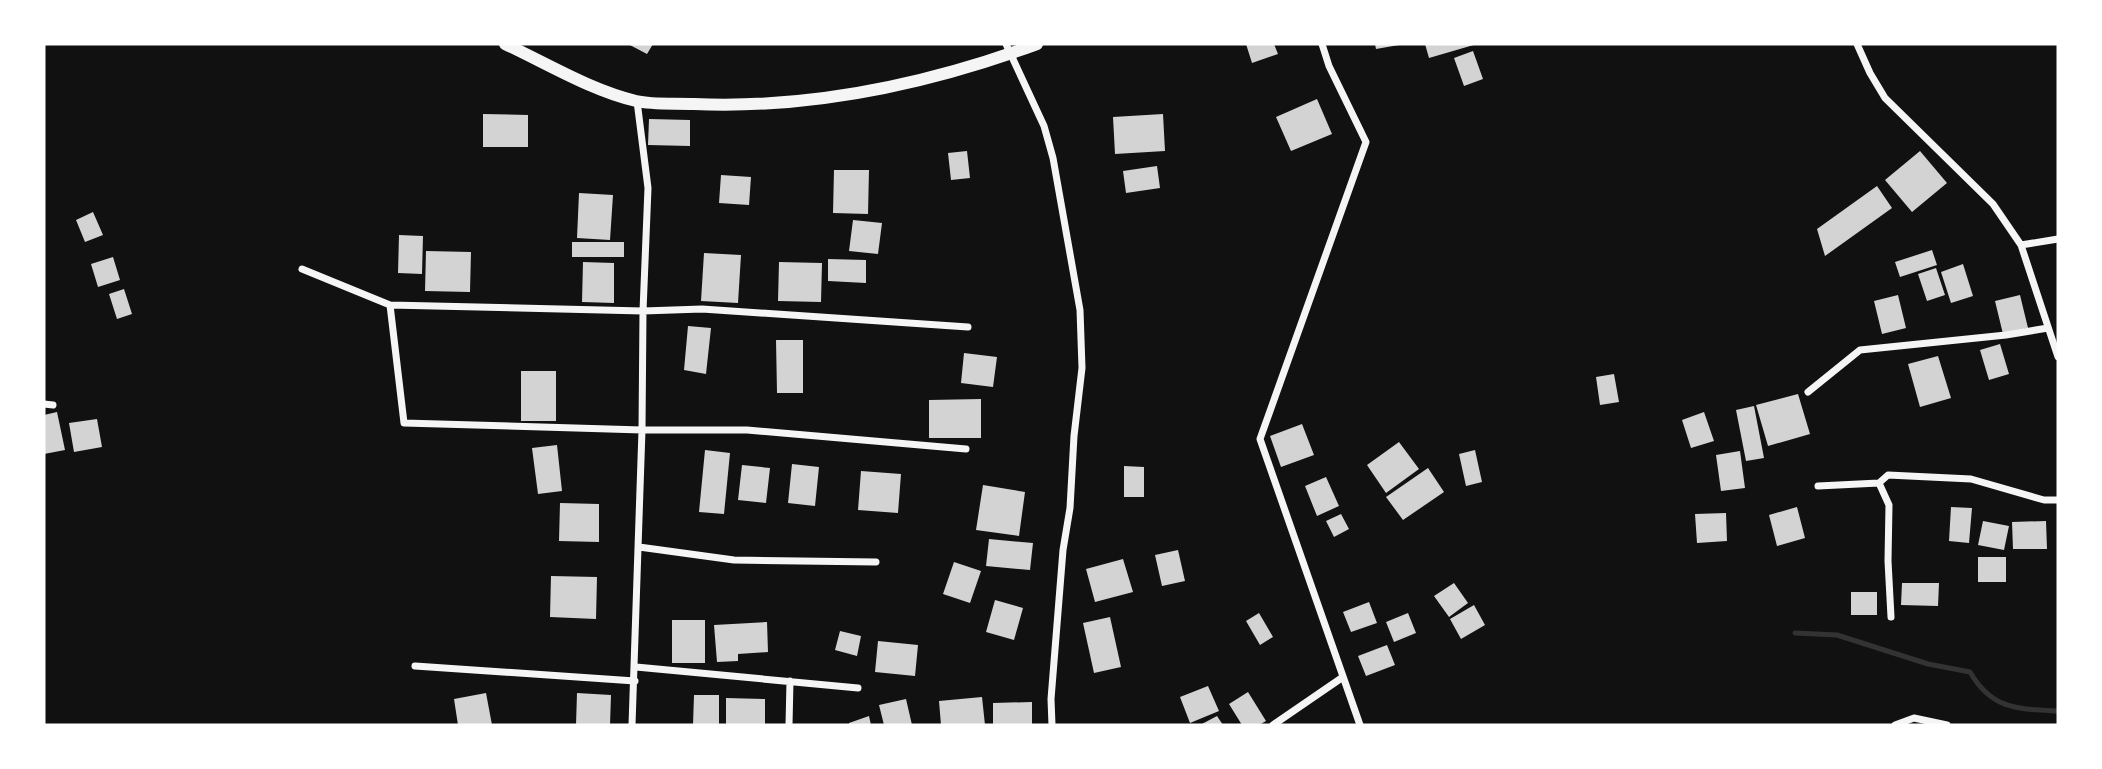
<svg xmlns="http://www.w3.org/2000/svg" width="2102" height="769" viewBox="0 0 2102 769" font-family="'Varela Round',sans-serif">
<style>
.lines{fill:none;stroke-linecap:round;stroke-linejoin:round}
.stream{stroke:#333;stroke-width:5}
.building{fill:#d3d3d3}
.minor{stroke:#f5f5f5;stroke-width:7}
.tertiary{stroke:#f5f5f5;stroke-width:12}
</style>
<rect width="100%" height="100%" fill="#111"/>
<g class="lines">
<!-- stream -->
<path class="stream" d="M1795,633L1837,635L1928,664L1970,672C1992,710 2018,709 2058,711"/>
</g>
<!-- building -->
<path class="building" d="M628,44H653L647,54Z
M1246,44H1274L1278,54L1252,63Z
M1375,44H1399V45L1376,49Z
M1425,44H1477L1429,58Z
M1473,51L1483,79L1464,86L1454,58Z
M1317,99L1332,134L1291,151L1276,117Z
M483,114L528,115V147H483Z
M1163,114L1165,151L1115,154L1113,117Z
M649,119L690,120V146L648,145Z
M967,151L970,178L951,180L948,153Z
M1920,151L1947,183L1912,212L1885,180Z
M1157,166L1160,188L1126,193L1123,171Z
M834,170H869L868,214L833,213Z
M721,175L751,177L749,205L719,203Z
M1877,186L1892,208L1825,256L1817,229Z
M579,193L613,195L610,240L577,238Z
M93,212L103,235L85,242L76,220Z
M853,220L882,223L878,254L849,251Z
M399,235L423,236L422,274L398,273Z
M572,242H624V257H572Z
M1932,250L1937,265L1900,277L1895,262Z
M426,251L471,252L470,292L425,291Z
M704,253L741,255L738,303L701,301Z
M113,257L120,280L98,287L91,264Z
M828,259L866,260V283L828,281Z
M583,262L614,263V303L582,302Z
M779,262L822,263L821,302L778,301Z
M1963,264L1973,296L1951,303L1941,272Z
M1936,268L1945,295L1927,301L1918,274Z
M124,289L132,314L117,319L109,294Z
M1898,295L1906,328L1882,334L1874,301Z
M2020,295L2028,328L2003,334L1995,301Z
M688,326L711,328L706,374L684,370Z
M776,340H803V393H777Z
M2000,344L2009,374L1989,380L1980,350Z
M964,353L997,357L993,387L961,383Z
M1938,356L1951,398L1920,407L1908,364Z
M521,371H556V421H521Z
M1614,374L1619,402L1600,405L1596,377Z
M1798,394L1810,434L1768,446L1756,405Z
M981,399V438H929V400Z
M1754,406L1764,458L1746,461L1736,410Z
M57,412L65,450L44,454V415Z
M1704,412L1714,441L1691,448L1682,420Z
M97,419L102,447L74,452L69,423Z
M1302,424L1314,455L1281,467L1270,436Z
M1399,442L1419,469L1386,493L1367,465Z
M557,445L562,491L538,494L532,448Z
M705,450L730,453L724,514L699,512Z
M1475,450L1482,482L1466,486L1459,454Z
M1740,451L1745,488L1721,491L1716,455Z
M792,464L819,467L815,506L788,503Z
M742,465L770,468L766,503L738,500Z
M1124,466L1144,467V497H1124Z
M1428,468L1444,492L1403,520L1386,497Z
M861,471L901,474L898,513L858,510Z
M1326,477L1339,506L1317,516L1305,486Z
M983,485L1025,492L1019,536L976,530Z
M560,503L599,504V542L559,541Z
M1797,507L1805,538L1777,546L1769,515Z
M1951,507L1972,508L1969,543L1949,541Z
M1726,513L1727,541L1697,543L1695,514Z
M1341,514L1349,529L1334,537L1326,521Z
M1983,521L2009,526L2004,550L1978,545Z
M2046,521L2047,549H2013L2012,522Z
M989,539L1033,543L1030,570L986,566Z
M1178,550L1185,581L1162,586L1155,555Z
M1978,557H2006V582H1978Z
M1123,559L1133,592L1095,602L1086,569Z
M954,562L981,571L970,603L943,594Z
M551,576L597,577L596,619L550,617Z
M1454,583L1468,603L1449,617L1434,596Z
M1902,583H1939L1938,606L1901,605Z
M1851,592H1877V615H1851Z
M995,600L1023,608L1014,640L986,632Z
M1369,602L1377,623L1351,632L1343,612Z
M1474,605L1485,625L1461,639L1450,619Z
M1259,613L1273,637L1260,645L1246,621Z
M1408,613L1416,633L1394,642L1386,622Z
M1110,617L1121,667L1094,673L1083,623Z
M672,620H705V663H672Z
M767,622L768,652L738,654V661L717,662L714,625Z
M840,631L861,636L857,656L835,650Z
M878,641L918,645L915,676L875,672Z
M1387,645L1395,665L1366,676L1358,656Z
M1208,686L1219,711L1190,723L1180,697Z
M1248,692L1266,721L1259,725H1242L1229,704Z
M486,693L492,725H458L454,699Z
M577,693L611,695L610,725H576Z
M694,695H719V725H693Z
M982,697L985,725H941L939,701Z
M726,698L765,699V725H726Z
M906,699L912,725H884L879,705Z
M1032,702V725H993V703Z
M869,716L871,725H849V723Z
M1217,716L1223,725H1200Z"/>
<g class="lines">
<!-- minor -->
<path class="minor" d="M1006,44L1044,126L1053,158L1080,310L1082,368L1074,436L1070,508L1063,550L1051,699L1052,725
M1322,44L1329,66L1366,142L1260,439L1360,725
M1857,44L1870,73L1885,98L1993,204L2021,245L2058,357
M2021,245L2058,239
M302,269L390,305L643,311L702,309L968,327
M390,305L404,423L642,430H747L966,449
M1808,392L1860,350L2006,335L2048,328
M44,404L53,405
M1879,483L1889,505L1888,561L1891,617
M1818,486L1879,483L1888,475L1971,479L2044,500H2058
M639,547L734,560L876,562
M415,666L635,681
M636,667L858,688
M632,725L642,430L643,311L648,188L637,101
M789,725L790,681
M1273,725L1343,677
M1895,725L1914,718L1947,725"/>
<!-- tertiary -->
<path class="tertiary" d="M505,44C546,63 592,91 636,101C654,105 676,103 694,104C811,109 928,84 1037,44"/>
</g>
<!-- border -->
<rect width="2102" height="769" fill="none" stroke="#ffffff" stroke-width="91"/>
</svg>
